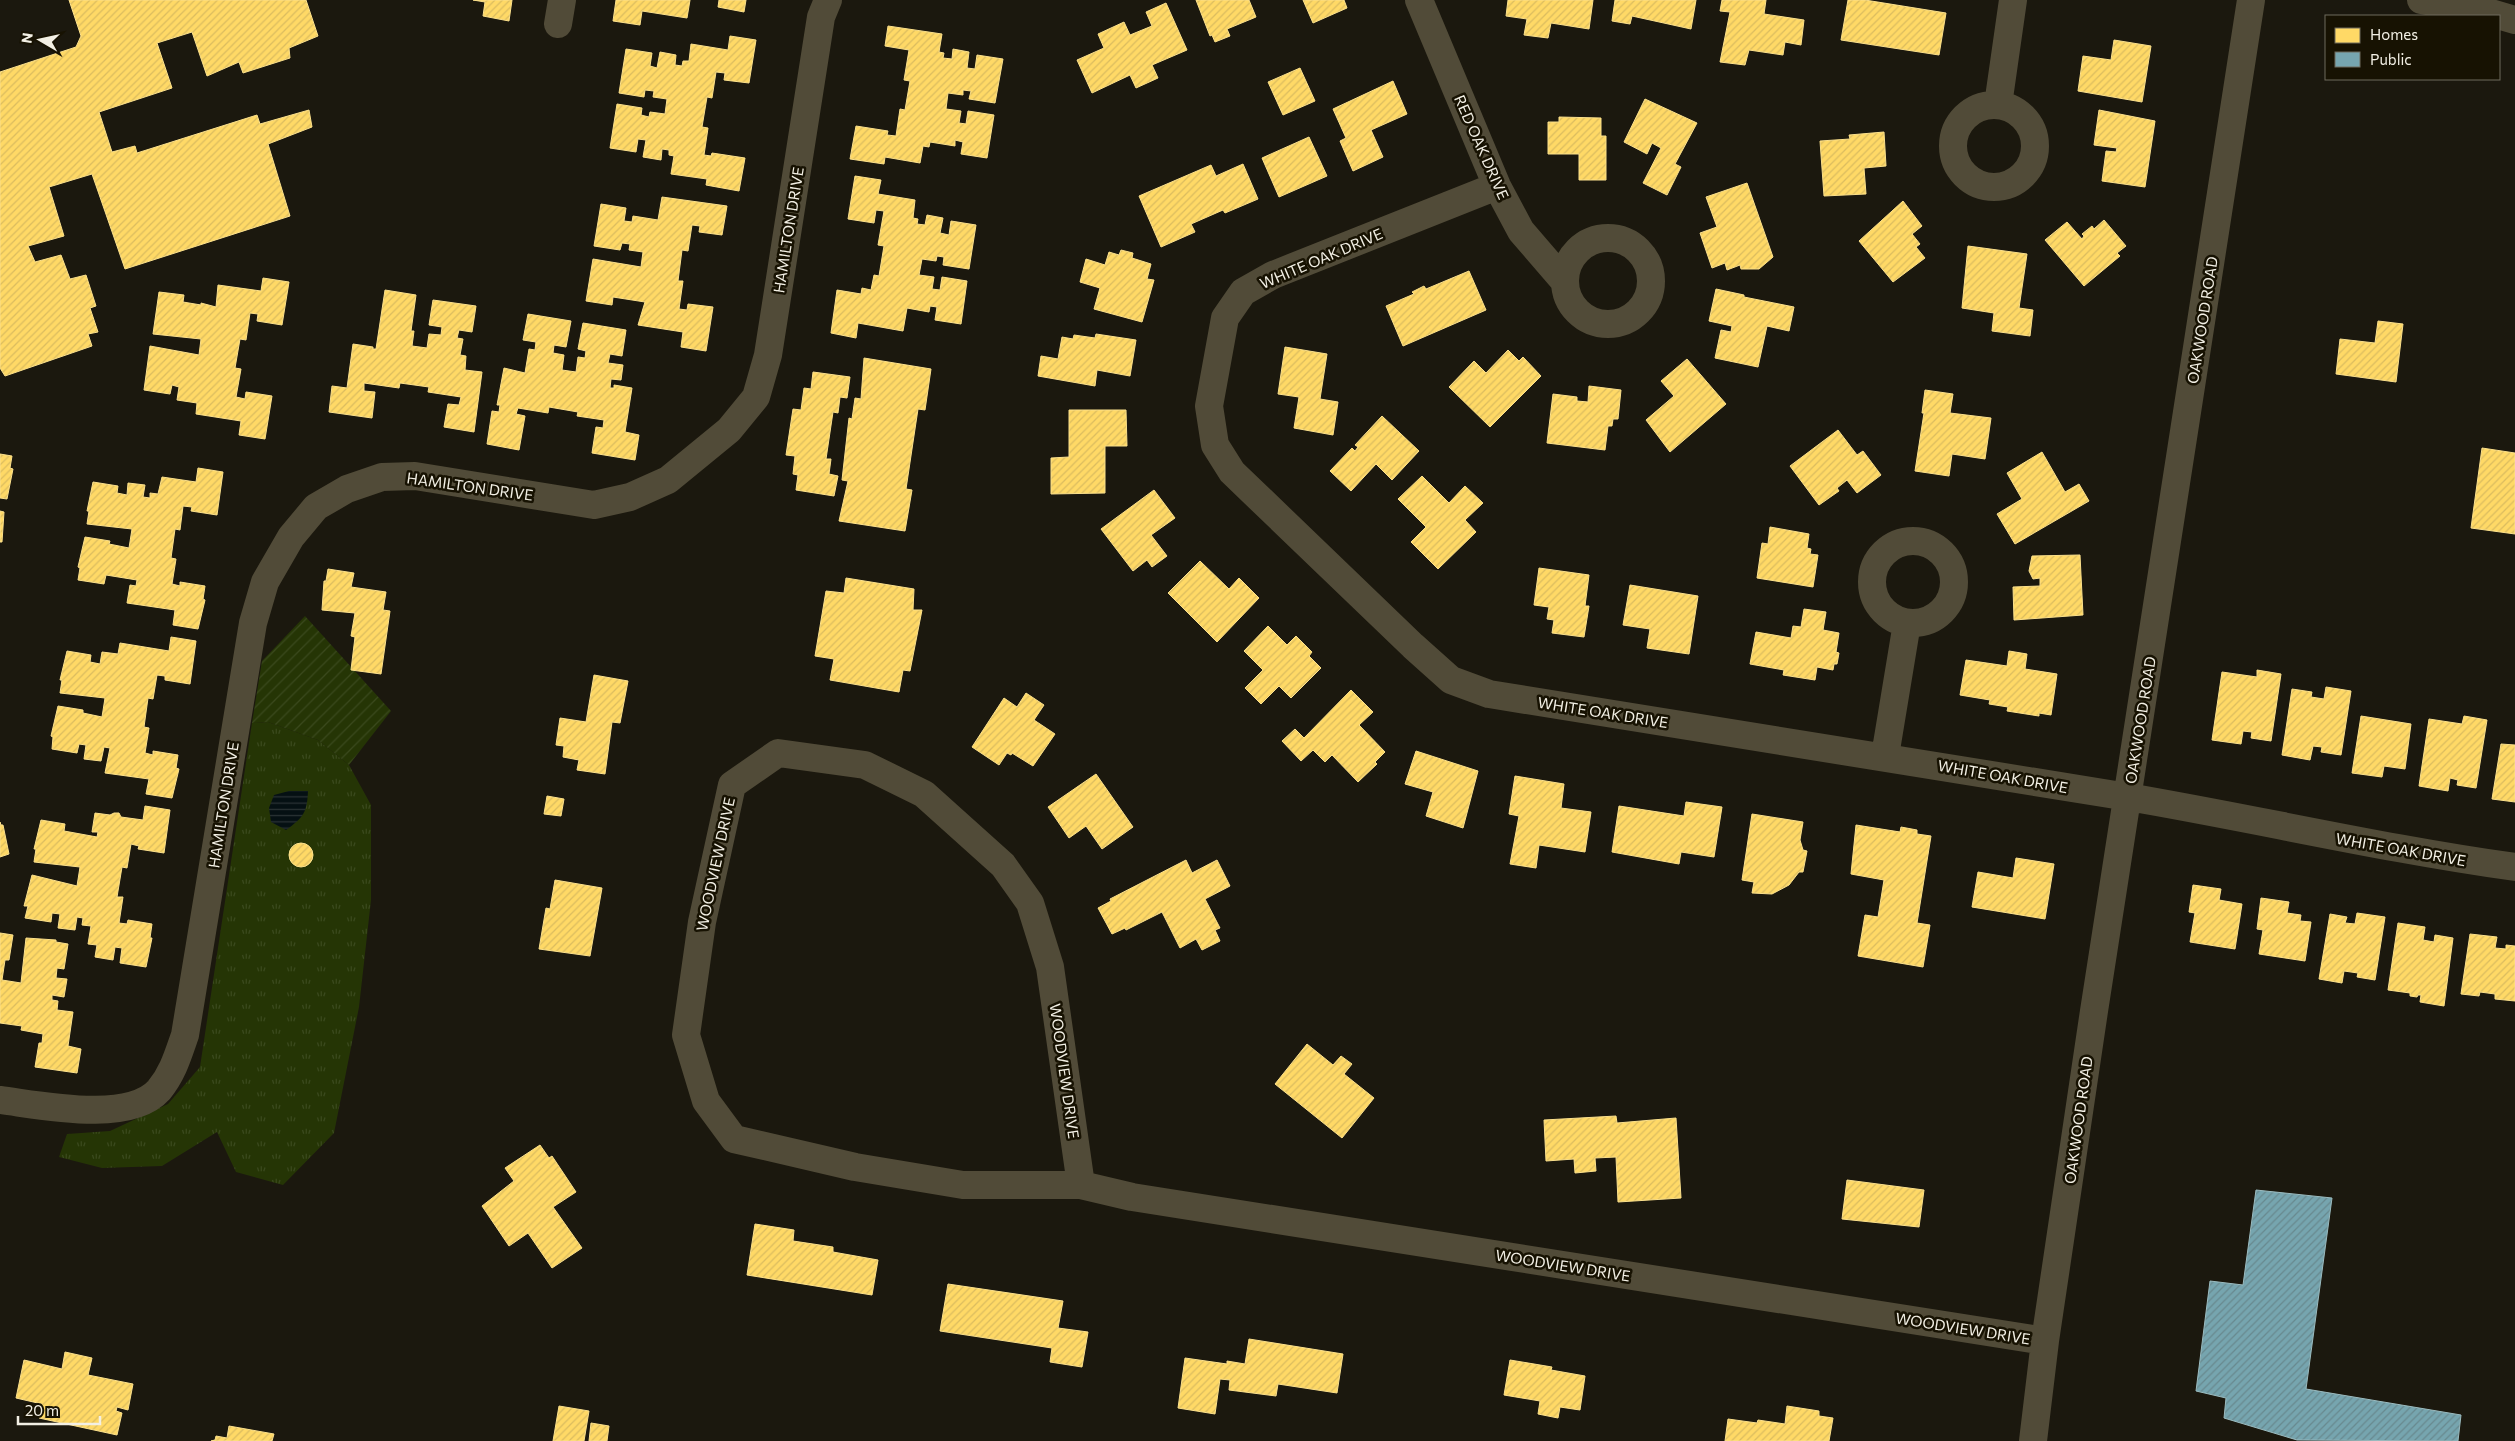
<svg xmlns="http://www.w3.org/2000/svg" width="2515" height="1441" viewBox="0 0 2515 1441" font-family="Commissioner,sans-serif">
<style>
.grass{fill:url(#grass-tufts)}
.garden{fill:url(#garden-furrows)}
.water{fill:url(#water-rules)}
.homes{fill:url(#homes-hatch);stroke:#fbe08c}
.public{fill:url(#public-hatch);stroke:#9bbbbf}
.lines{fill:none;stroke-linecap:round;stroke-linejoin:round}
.minor{stroke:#514b38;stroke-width:28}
.labels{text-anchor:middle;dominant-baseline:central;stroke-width:5;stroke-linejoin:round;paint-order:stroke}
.street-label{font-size:15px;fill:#f2efe4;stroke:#171202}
</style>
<defs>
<pattern id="grass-tufts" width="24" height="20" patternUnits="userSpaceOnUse" patternTransform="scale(1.25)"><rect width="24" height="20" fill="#253505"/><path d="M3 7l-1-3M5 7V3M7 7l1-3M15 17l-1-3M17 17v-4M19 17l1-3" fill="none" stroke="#3a491d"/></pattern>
<pattern id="garden-furrows" width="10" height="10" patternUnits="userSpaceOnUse" patternTransform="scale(1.25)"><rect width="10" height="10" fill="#253505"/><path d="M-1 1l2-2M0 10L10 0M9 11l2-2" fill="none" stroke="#3a491d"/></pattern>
<pattern id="water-rules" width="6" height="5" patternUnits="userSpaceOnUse" patternTransform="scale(1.25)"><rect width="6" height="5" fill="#051013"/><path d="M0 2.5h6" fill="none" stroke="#2a3335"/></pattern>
<pattern id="homes-hatch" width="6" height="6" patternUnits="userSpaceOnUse" patternTransform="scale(1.25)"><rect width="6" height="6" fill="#ffd966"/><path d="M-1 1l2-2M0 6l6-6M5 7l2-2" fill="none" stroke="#dbbc5f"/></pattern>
<pattern id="public-hatch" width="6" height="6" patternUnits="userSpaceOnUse" patternTransform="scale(1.25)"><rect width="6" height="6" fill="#76a5af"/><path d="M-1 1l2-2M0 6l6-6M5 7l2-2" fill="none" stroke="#68898f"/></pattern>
</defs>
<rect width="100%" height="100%" fill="#1b180e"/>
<!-- grass -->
<path class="grass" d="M268,722L318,740L349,765L371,805V900L359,1007L334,1133L283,1185L236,1172L217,1132L162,1166L102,1168L59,1157L67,1134L110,1131L168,1104L200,1067L252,723Z"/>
<!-- garden -->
<path class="garden" d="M305,616L391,711L349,765L318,740L268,722L252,723L262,661Z"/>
<!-- water -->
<path class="water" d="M289,791H308C307,812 304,817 286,830L271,822L269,808L274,795Z"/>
<!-- homes -->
<path class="homes" d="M69,0H306L318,36L289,48L290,58L243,73L239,62L207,76L192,32L157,43L172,88L99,112L112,152L135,146L137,153L257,115L260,124L309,110L312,127L268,144L290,216L125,269L92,174L49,187L64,236L28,246L35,262L61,255L70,279L86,275L96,306L90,308L98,332L88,334L92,346L5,376L0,368V72L76,47L81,36Z
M473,0H512L509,21L483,16L485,2Z
M616,0H690L687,18L642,11L640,25L613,21Z
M719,0H746L744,12L718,7Z
M1196,0H1249L1256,17L1227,29L1230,36L1215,42L1212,35L1210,36Z
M1303,0H1344L1347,8L1313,23Z
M1508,0H1593L1589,29L1551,23L1548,38L1524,35L1527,19L1506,16Z
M1615,0H1696L1691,29L1632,16L1630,24L1612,21Z
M1722,0H1766L1764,14L1804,20L1801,45L1785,42L1783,55L1749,50L1745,65L1720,62L1730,12L1720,11Z
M1848,0H1865L1946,13L1939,55L1841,40Z
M1166,3L1187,50L1152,65L1158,78L1136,88L1130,75L1092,93L1077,60L1104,48L1098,34L1124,22L1130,35L1152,26L1146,12Z
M888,26L942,34L939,52L944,53L943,58L952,59L953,49L969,52L967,68L975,69L977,55L1003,59L995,103L969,99L971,91L963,90V95L948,93L946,109L961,111L959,123L966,124L968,111L994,115L987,158L961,154L963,142L955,140V146L930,142L929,147L923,146L920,163L885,157L884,164L850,159L856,126L888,131L887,135L896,136L900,109L905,110L910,81L904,80L909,50L885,46Z
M730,36L756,40L749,83L724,80L725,73L716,72L712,98L707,97L702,127L708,128L704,155L711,156L712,153L745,158L739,191L706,185L707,179L671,174L674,156L669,155V150L662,149L661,160L643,157L646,140L638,139L636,152L610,148L617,104L642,108L641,115L649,117L650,112L665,114L667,99L653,97L654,91L645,90L644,97L619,93L626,49L652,53L650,66L657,68L660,52L676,55L675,65L682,66L683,61H689L691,44L728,50Z
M2114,40L2151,46L2142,102L2078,91L2083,56L2111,60Z
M1300,68L1315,101L1283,115L1268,82Z
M1393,81L1407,114L1371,130L1383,157L1353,171L1340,141L1346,138L1333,109Z
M1645,99L1697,123L1675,164L1681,167L1667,195L1643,183L1661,148L1652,143L1647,154L1624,142Z
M2099,110L2155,121L2145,187L2102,181L2106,151L2116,152L2117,148L2094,145Z
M1559,117L1601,118V136H1606V180H1579V154H1548V122H1559Z
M1884,132L1886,166L1864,168L1866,194L1824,196L1820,141L1850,139L1849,135Z
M1309,137L1327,176L1279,197L1262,158Z
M1243,164L1258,199L1225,213L1223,210L1191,224L1195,232L1161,247L1139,196L1211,165L1216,176Z
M855,176L881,180L878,194L915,200L913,218L918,219L917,224L925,225L927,215L943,218L940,233L949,235L951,221L976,225L969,269L943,265L944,257L937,256L936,261L922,259L919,275L934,277L932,289L940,290L942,277L967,281L961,324L935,320L937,307L930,306L929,312L907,308L903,331L858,323L856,338L831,333L837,290L861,294L862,288L871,290L874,275L879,276L884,246L878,245L884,211L876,210L874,223L848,219Z
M1747,183L1773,257L1759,269H1741L1740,265L1727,270L1725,263L1712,268L1700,233L1717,227L1706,197Z
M662,197L727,206L722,235L699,232L700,226L692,225L688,251L682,250L678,281H683L679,309L687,310L688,304L713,307L706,351L681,347L683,332L638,325L645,302L613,297L612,305L586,301L593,259L641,267L643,252L629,250L630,244L622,243L620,250L594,246L601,204L626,208L624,221L632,222L633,216L658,220Z
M1903,201L1922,226L1912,234L1920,244L1916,247L1925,258L1893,282L1859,241Z
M2104,220L2126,246L2117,253L2120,256L2084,286L2045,240L2067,222L2082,239L2084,236L2082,234L2092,226L2094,229Z
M1968,246L2027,254L2019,308L2033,310L2030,336L1992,331L1994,313L1962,308Z
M1121,250L1133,253L1132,258L1151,264L1147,279L1154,280L1142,322L1094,309L1100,288L1080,282L1086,259L1105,265L1109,252L1119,255Z
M1469,271L1486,310L1403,346L1386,306L1414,294L1412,292L1424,286L1426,289Z
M263,278L289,282L282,325L257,321L258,314L250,313L246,340L240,339L235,368L241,369L236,397L245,399L246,392L272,396L265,439L239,435L241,421L196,414L197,403L177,400L179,387L172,385L170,394L144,390L150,346L199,355L201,339L153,334L159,292L184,295L183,302L201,305V303L216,307L218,285L261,291Z
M1716,289L1744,295V297L1794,307L1789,331L1767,326L1758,367L1715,358L1721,330L1731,332L1732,326L1709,321Z
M385,290L416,295L411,331H414L412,346L427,348L429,334L441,335L442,327L429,325L433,300L476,306L472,332L459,330L457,338L463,339L460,355L466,356L465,370L482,372L474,432L444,427L448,404L459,405L461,397L428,392L429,387L400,383L399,388L364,383V391L375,392L372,418L329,412L332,386L347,388L353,344L373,347V349H376Z
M528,314L571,321L566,347L554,345L553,353L564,355L562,370L576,372L578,357L585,358L586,351L578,349L583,323L626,330L622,356L610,354L608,363L623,365L621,380L611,379L610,388H614V385L632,388L625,432L639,435L635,460L592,453L596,427L603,428L604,420L577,416L578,412L549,407L548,413L518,408L516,414L525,416L519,450L487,444L492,411L499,412L500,405H497L504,368L525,373L529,349L535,350L536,342L523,340Z
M2378,321L2403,324L2396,382L2336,374L2340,339L2375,343Z
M1096,334L1136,340L1130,376L1097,370L1095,386L1038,376L1041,356L1058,359L1062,337L1073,339L1074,335L1095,338Z
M1285,347L1327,354L1320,399L1338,402L1333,435L1294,428L1299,397L1278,394Z
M1508,350L1519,361L1523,357L1541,376L1490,427L1449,387L1474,361L1486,373Z
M864,358L931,369L925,410L918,409L906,489L912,490L905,531L839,521L848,481L842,480L849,418L852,419L855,398L861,399Z
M1687,359L1726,404L1670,452L1646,420L1674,396L1661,381Z
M813,372L850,377L847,398L840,397L838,413L833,412L826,459H831L829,474L838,476L834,496L796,490L798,475L793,474L795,456L786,455L793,409L801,410L804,388L811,389Z
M1589,386L1621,390L1618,419H1613L1612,426H1608L1605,450L1547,443L1553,394L1577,397V401L1588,402Z
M1925,390L1953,394L1950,413L1991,418L1985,459L1952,454L1949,476L1915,471L1924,413H1922Z
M1069,410H1126L1127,446H1105V493L1051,494V458L1069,457Z
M1382,416L1419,451L1392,480L1376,464L1351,491L1330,471L1352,448L1355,451L1358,447L1355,445Z
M1838,430L1857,455L1863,451L1881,475L1857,493L1847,480L1837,488L1839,491L1819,505L1790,466Z
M2482,448L2515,453V534L2471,528Z
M2042,452L2065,492L2079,484L2089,501L2015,544L1997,514L2022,499L2007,473Z
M0,454L12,456L10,468L13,469L7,499L0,498Z
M198,468L223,472L217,515L191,511L192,507L183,506L180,530L175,529L171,558L176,559L172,584L180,586V582L205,586L203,599L205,600L198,629L173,625L175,610L127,603L130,585L136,586L137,580L106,575L104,584L78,580L80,568L78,567L85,537L110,541L109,544L129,548L132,529L87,524L89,511H87L93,482L118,486L117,493L127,495L128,483L145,485L143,497L150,498V493L158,494L162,477L196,482Z
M1422,476L1449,503L1465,486L1483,503L1465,520L1476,532L1438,569L1411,542L1426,527L1398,499Z
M1154,490L1175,518L1151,535L1167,556L1152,567L1147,560L1133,571L1101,529Z
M0,511L4,512L2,542H0Z
M1770,527L1809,534L1807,548L1811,549L1810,554L1818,555L1813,587L1757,578L1762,543L1768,544Z
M2080,555L2083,615L2014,620L2013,587L2040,586V578L2033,579L2029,571L2032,556Z
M1200,561L1229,589L1239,578L1259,598L1217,642L1168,593Z
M1539,568L1589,575L1585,606H1589L1584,637L1552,633L1554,620L1547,619L1549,607L1534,605Z
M328,569L354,573L351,587L386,592L383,610L390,611L381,674L351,670L355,637L351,636L355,613L322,610L324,581H326Z
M846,578L914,589L913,610H922L910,671L903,670L899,692L830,680L834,659L815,656L826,591L844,593Z
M1630,585L1698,596L1689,654L1647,648L1650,629L1623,625Z
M1804,609L1826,612L1823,630L1839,633L1836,652L1839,653L1837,664H1834L1833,670L1817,667L1815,680L1783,675L1784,670L1750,664L1756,632L1791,638L1793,626L1801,627Z
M1268,626L1287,645L1296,636L1312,652L1309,656L1321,668L1291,698L1279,686L1261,704L1245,688L1263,670L1244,651Z
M171,637L196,641L190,684L165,680V676L157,675L153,699L148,698L144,727L149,728L145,753L153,755V751L178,755L176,768L179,769L172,798L146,794L149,779L105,773L110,748L104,747L101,761L84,759L86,745L79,744L77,753L52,749L53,737L51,736L58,706L83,710V713L102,717L105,698L60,693L62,680H60L67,651L91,655L90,662L100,664L102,652L118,654L120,643L169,651Z
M2009,651L2027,654L2025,669L2057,674L2051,715L2039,713V716L2007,711L2008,707L1989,704L1990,700L1960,695L1966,660L2007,666Z
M2257,670L2281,674L2271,741L2251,738L2252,732L2243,731L2241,744L2212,740L2222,672L2257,677Z
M594,675L628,681L620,723L612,722L605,774L577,770L579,760L563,757L564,746L556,745L560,718L586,722Z
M2326,687L2351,691L2341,755L2321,752L2322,747L2313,746L2310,760L2282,755L2292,689L2312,692L2311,697L2324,699Z
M1351,690L1373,712L1359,725L1385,752L1375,762L1377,764L1358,782L1332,755L1325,762L1313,750L1301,761L1282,741L1295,729L1304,738Z
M1026,693L1044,705L1034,720L1055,734L1033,766L1012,753L1011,755L1007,753L999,765L972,747L1004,698L1017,707Z
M2361,716L2411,724L2405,769L2384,766L2382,777L2352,773Z
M2464,716L2487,720L2476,788L2457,785L2458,780L2450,778L2448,791L2419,786L2429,719L2462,724Z
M2501,744L2515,745V802L2492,799Z
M1416,751L1478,771L1463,828L1426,816L1433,792L1405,784Z
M1096,774L1133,827L1102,849L1086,826L1069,838L1048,807Z
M1515,776L1564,784L1561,808L1591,812L1585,852L1539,845L1536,868L1510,864L1519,816L1509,814Z
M547,796L564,799L561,816L544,814Z
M1686,802L1722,807L1714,857L1681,852L1679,864L1612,852L1619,806L1684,816Z
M145,806L170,810L164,853L138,849L139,846L131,844L127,868L122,867L117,897H123L119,923L127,924L128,920L152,924L150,938H152L146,967L120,963L122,948L115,947L113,960L95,957L97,945L88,944L91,926L82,925L83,918L77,917L75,930L58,928L60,914L52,913L51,922L25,918L28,906H24L32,875L77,886L80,867L34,862L36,849H34L41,820L65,824L64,831L97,837L98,832H92L95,813L110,815L114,813H119L121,817L143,820Z
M1752,814L1803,822L1800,840L1803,850L1807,851L1803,872H1799L1789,885L1772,894L1752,893L1754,882L1742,880Z
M0,822L1,825H3L9,854L0,857Z
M1856,825L1900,832L1901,827L1917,830V834L1931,836L1917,923L1930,925L1923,967L1858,956L1865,915L1878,917L1884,880L1851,874Z
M289 855a12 12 0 1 1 24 0a12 12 0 1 1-24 0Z
M2016,858L2054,864L2045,919L1972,907L1978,872L2013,878Z
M1186,860L1192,873L1217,860L1230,886L1205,899L1220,928L1215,930L1220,941L1202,950L1196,939L1180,948L1162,912L1126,930L1125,928L1112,934L1098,908L1111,901L1110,899Z
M555,880L602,888L590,956L539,949L546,908L550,909Z
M2193,885L2221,889L2219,900L2242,904L2235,949L2190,942L2195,913L2189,912Z
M2261,898L2289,902L2287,913L2301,915L2300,921L2311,922L2305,961L2259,954L2263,930L2257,929Z
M2357,913L2385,917L2375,980L2357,977L2358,973L2344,971L2342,983L2319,979L2330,914L2347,917L2345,923L2355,924Z
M2398,923L2425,927L2423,940L2434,942L2435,935L2453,938L2444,1006L2420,1002L2421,995H2418L2417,997L2410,996V993L2388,990Z
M0,933L13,935L9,960H5L2,980L21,983L26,938L56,940V942L68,944L64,969L57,968L56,978L67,979L64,997L52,995V1000L58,1001L57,1010L73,1012L68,1046L81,1049L77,1073L35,1067L39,1043H42L43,1034L21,1030L22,1026L0,1023Z
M2470,934L2497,937L2495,948L2506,949V945L2515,946V1001L2495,999V994L2480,992L2479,996L2461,994Z
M1307,1044L1333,1065L1341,1056L1352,1064L1344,1074L1374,1098L1342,1138L1275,1084Z
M1616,1116L1617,1123L1676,1118L1681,1198L1618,1202L1616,1157L1595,1158L1596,1171L1575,1173L1574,1159L1546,1161L1544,1120Z
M540,1145L549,1158L552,1156L576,1192L553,1207L582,1248L552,1268L528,1233L509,1246L482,1206L514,1181L505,1168Z
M1847,1180L1924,1190L1919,1227L1842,1219Z
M755,1224L794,1230L793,1241L833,1247V1252L878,1260L872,1295L747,1275Z
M948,1284L1063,1301L1058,1328L1088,1332L1082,1367L1050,1362L1052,1348L940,1331Z
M1249,1339L1343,1354L1337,1393L1278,1384L1276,1396L1229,1390L1230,1380L1220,1379L1215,1414L1178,1408L1185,1358L1227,1364V1361L1245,1364Z
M65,1352L92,1358L88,1375L133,1384L128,1410L117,1407L116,1411L122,1413L117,1435L39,1418L42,1404L16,1398L24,1360L62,1369Z
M1510,1360L1552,1367L1551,1370L1585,1376L1580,1410L1560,1407L1558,1418L1538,1414L1540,1401L1504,1395Z
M559,1406L589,1411L584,1441H553Z
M1787,1406L1819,1411V1416L1833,1418L1829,1441H1725L1728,1419L1757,1423L1758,1420L1785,1424Z
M591,1423L609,1426L607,1441H589Z
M229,1426L274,1434L272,1441H211L215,1440L216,1436L227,1438Z"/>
<!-- public -->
<path class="public" d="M2256,1190L2332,1198L2306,1389L2461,1415L2458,1441L2297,1440L2224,1418L2226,1398L2196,1391L2210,1281L2243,1285Z"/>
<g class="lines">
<!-- minor -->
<path class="minor" d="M1419,0L1497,186L1521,231L1565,282
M2421,0L2484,11L2515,20
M558,24L562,0
M1953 146a41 41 0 1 1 82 0a41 41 0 1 1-82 0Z
M1998,105L2013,0
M1497,186L1273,275L1243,292L1225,318L1209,406L1215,445L1232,472L1413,646L1451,680L1489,694L2128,797C2257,819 2385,849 2515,867
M1565 281a43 43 0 1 1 86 0a43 43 0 1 1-86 0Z
M1872 582a41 41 0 1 1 82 0a41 41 0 1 1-82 0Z
M778,753L865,765L924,794L1003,865L1030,903L1050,967L1081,1185H963L855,1167L734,1139L706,1101L686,1035L702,922L732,785Z
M1885,756L1907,623
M0,1100C40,1105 129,1124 159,1090C173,1073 178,1055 185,1035L253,623L265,582L291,537L316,507L347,489L382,477L415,476L594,505L630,497L668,480L729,430L756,397L768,355L821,17L828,0
M1081,1185L1132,1197L2045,1341
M2033,1441L2045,1341L2094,1011L2251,0"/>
</g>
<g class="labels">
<!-- street labels -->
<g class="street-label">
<text transform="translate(1482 147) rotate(66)">RED OAK DRIVE</text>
<text transform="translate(788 230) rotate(-81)">HAMILTON DRIVE</text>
<text transform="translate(1321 258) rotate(-23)">WHITE OAK DRIVE</text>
<text transform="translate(2202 320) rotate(-81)">OAKWOOD ROAD</text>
<text transform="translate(470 486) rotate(8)">HAMILTON DRIVE</text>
<text transform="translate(1603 712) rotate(9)">WHITE OAK DRIVE</text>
<text transform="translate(2140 720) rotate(-81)">OAKWOOD ROAD</text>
<text transform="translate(2003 776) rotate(10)">WHITE OAK DRIVE</text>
<text transform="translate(223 805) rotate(-81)">HAMILTON DRIVE</text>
<text transform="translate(2401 849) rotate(10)">WHITE OAK DRIVE</text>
<text transform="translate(715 864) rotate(-78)">WOODVIEW DRIVE</text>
<text transform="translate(1065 1071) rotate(82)">WOODVIEW DRIVE</text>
<text transform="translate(2078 1120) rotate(-82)">OAKWOOD ROAD</text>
<text transform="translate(1563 1265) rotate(9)">WOODVIEW DRIVE</text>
<text transform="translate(1963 1328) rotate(9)">WOODVIEW DRIVE</text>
</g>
</g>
<!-- legend -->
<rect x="2325" y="15" width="175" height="65" fill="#171202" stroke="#6f6a5c"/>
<rect x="2335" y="28" width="25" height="15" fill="#ffd966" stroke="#6f6a5c"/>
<text x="2370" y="40" font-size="15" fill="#f2efe4">Homes</text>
<rect x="2335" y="52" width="25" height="15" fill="#76a5af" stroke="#6f6a5c"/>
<text x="2370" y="65" font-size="15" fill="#f2efe4">Public</text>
<!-- north arrow -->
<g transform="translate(40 40) rotate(279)" stroke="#171202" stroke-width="4" paint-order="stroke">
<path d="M0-4L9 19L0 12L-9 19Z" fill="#f2efe4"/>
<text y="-8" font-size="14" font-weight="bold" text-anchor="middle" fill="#f2efe4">N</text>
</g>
<!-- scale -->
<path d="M18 1416v8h82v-8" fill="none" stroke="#f2efe4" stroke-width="2.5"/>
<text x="25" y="1416" font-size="15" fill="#f2efe4" stroke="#171202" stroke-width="4" paint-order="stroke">20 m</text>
</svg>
